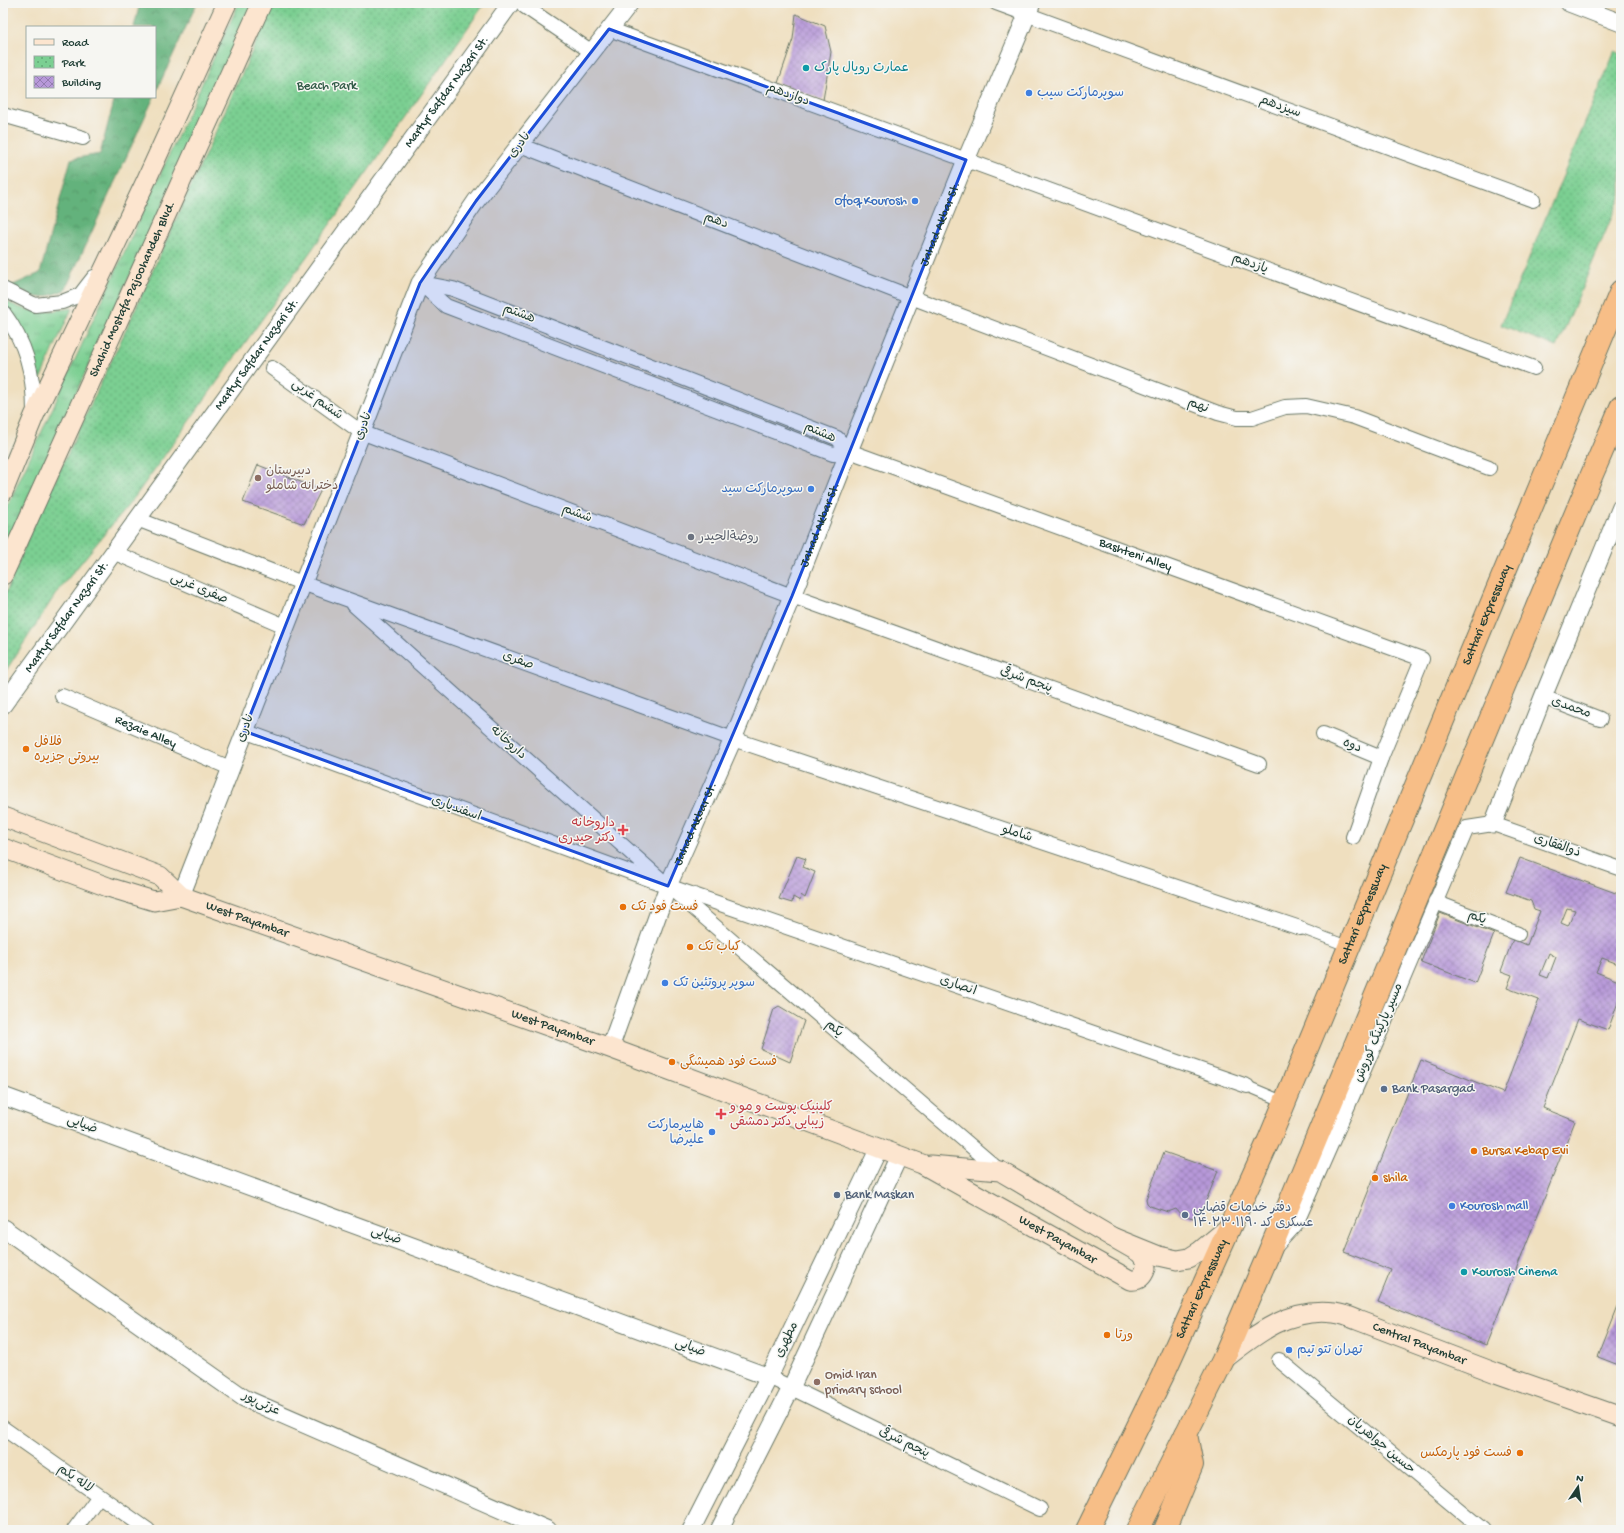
<svg xmlns="http://www.w3.org/2000/svg" width="1624" height="1533" viewBox="0 0 1624 1533" font-family="'Gochi Hand','Playpen Sans Arabic',sans-serif">
<style>
.grass{fill:url(#grass-tufts);stroke:#4d8663}
.forest{fill:url(#forest-crowns);stroke:#427858}
.park{fill:url(#park-dots);stroke:#4d8663}
.building{fill:url(#building-cross-hatch);fill-rule:evenodd}
.lines{fill:none;stroke-linecap:round;stroke-linejoin:round}
.pedestrian-casing{stroke:#687665;stroke-width:12}
.minor-casing{stroke:#687665;stroke-width:16}
.tertiary-casing{stroke:#687665;stroke-width:19}
.secondary-casing{stroke:#687665;stroke-width:21}
.trunk-casing{stroke:#687665;stroke-width:24}
.pedestrian{stroke:#fff;stroke-width:10}
.minor{stroke:#fff;stroke-width:14}
.tertiary{stroke:#fff;stroke-width:17}
.secondary{stroke:#fce5cf;stroke-width:19}
.trunk{stroke:#f7be87;stroke-width:22}
.marked{fill:#1d4ed8;fill-opacity:0.2;stroke:#1d4ed8;stroke-width:3;stroke-linejoin:round}
.culture-dot{fill:#0f9aa8;stroke:#f6f6f2;stroke-width:1.5}
.shop-dot{fill:#3f7fe0;stroke:#f6f6f2;stroke-width:1.5}
.education-dot{fill:#8d6e63;stroke:#f6f6f2;stroke-width:1.5}
.worship-dot{fill:#6b7280;stroke:#f6f6f2;stroke-width:1.5}
.food-dot{fill:#e8710a;stroke:#f6f6f2;stroke-width:1.5}
.health-dot{fill:#e0444e;stroke:#f6f6f2;stroke-width:1.5}
.service-dot{fill:#5c6f8a;stroke:#f6f6f2;stroke-width:1.5}
.labels{text-anchor:middle;dominant-baseline:central;stroke-width:3;stroke-linejoin:round;paint-order:stroke}
.culture-label{font-size:13px;fill:#0d838f;stroke:#f6f6f2;text-anchor:start}
.park-label{font-size:13px;fill:#315a47;stroke:#f6f6f2}
.street-label{font-size:13px;fill:#1f3d34;stroke:#f6f6f2}
.shop-label{font-size:13px;fill:#366cbe;stroke:#f6f6f2;text-anchor:start}
.education-label{font-size:13px;fill:#785e54;stroke:#f6f6f2;text-anchor:start}
.worship-label{font-size:13px;fill:#5b616d;stroke:#f6f6f2;text-anchor:start}
.food-label{font-size:13px;fill:#c56008;stroke:#f6f6f2;text-anchor:start}
.health-label{font-size:13px;fill:#be3a42;stroke:#f6f6f2;text-anchor:end}
.service-label{font-size:13px;fill:#4e5e75;stroke:#f6f6f2;text-anchor:start}
</style>
<defs>
<pattern id="grass-tufts" width="24" height="20" patternUnits="userSpaceOnUse"><rect width="24" height="20" fill="#7bcf92"/><path d="M3 7l-1-3M5 7V3M7 7l1-3M15 17l-1-3M17 17v-4M19 17l1-3" fill="none" stroke="#64a978"/></pattern>
<pattern id="forest-crowns" width="20" height="18" patternUnits="userSpaceOnUse"><rect width="20" height="18" fill="#64b27c"/><path d="M2 6a3 3 0 1 1 6 0M12 15a3 3 0 1 1 6 0" fill="none" stroke="#529266"/></pattern>
<pattern id="park-dots" width="8" height="8" patternUnits="userSpaceOnUse"><rect width="8" height="8" fill="#7bcf92"/><path d="M2 2h.1M6 6h.1" fill="none" stroke="#64a978" stroke-width="1.8" stroke-linecap="round"/></pattern>
<pattern id="building-cross-hatch" width="8" height="8" patternUnits="userSpaceOnUse"><rect width="8" height="8" fill="#b798d9"/><path d="M0 0l8 8M0 8l8-8" fill="none" stroke="#947db1"/></pattern>
</defs>
<rect width="100%" height="100%" fill="#f6f6f2"/>
<filter id="ink" filterUnits="userSpaceOnUse"><feTurbulence type="fractalNoise" baseFrequency=".025" numOctaves="2"/><feDisplacementMap in="SourceGraphic" scale="8" xChannelSelector="R" yChannelSelector="G"/><feConvolveMatrix kernelMatrix="1 2 1 2 8 2 1 2 1" color-interpolation-filters="sRGB"/></filter>
<filter id="wash" filterUnits="userSpaceOnUse"><feTurbulence type="fractalNoise" baseFrequency=".012" numOctaves="4" result="noise"/><feDisplacementMap in="SourceGraphic" scale="16" xChannelSelector="R" yChannelSelector="G"/><feGaussianBlur stdDeviation="0.9" result="paint"/><feColorMatrix in="noise" values="0 0 0 0 0 0 0 0 0 0 0 0 0 0 0 0 0 1.4 0 .05"/><feComposite in="paint" operator="in"/></filter>
<g filter="url(#wash)">
<rect width="100%" height="100%" fill="#efdfbf"/>
<!-- grass -->
<path class="grass" d="M239,3H255L3,552V516Z
M3,299C27,315 46,312 72,308L38,384L3,307Z"/>
<!-- forest -->
<path class="forest" d="M140,3H197L155,94V27H134Z
M115,97H154L65,290C36,301 38,299 11,286L40,273L71,159L100,154Z"/>
<!-- park -->
<path class="park" d="M274,3H485L366,174L134,498L57,592L3,675V600L30,534L123,336Z
M1615,51L1621,54V195L1557,347L1501,325Z"/>
<g id="blocks">
<!-- building -->
<path class="building" d="M796,14L825,26L831,52L823,100L778,83L793,39Z
M258,465L321,490L304,524L243,502Z
M797,856L806,859L803,867L815,872L805,898L801,895L800,901L793,897L792,903L779,899Z
M1520,858L1621,895V965L1602,958L1596,972L1621,982V994L1608,1030L1578,1019L1543,1108L1575,1121L1486,1345L1378,1302L1391,1270L1344,1252L1421,1060L1503,1093L1539,1000L1507,988L1512,975L1501,971L1513,939L1527,945L1540,911L1534,909L1531,901L1506,892ZM1567,908L1575,910L1568,926L1561,923ZM1549,953L1556,957L1548,978L1540,975Z
M1440,913L1494,934L1475,983L1421,962Z
M779,1006L804,1021L790,1062L761,1049L774,1009Z
M1164,1152L1218,1171L1204,1206L1193,1218L1180,1214L1176,1209L1168,1212L1150,1206L1147,1203L1146,1199Z
M1618,1306L1621,1307V1366L1598,1357Z"/>
</g>
</g>
<g filter="url(#ink)">
<use href="#blocks" fill-opacity="0" stroke="#687665" stroke-width="1"/>
<g class="lines">
<!-- pedestrian casing -->
<g class="pedestrian-casing">
<path id="pedestrian" d="M1300,928L1350,947
M1247,1086L1285,1102"/>
</g>
<!-- minor casing -->
<g class="minor-casing">
<g id="minor">
<path d="M996,3L1533,200"/>
<path d="M524,6L592,52"/>
<path d="M609,29L1534,368"/>
<path d="M3,115L83,138"/>
<path d="M520,145L911,297L1218,413L1237,418H1252L1285,407L1306,406L1354,417L1489,468"/>
<path id="s1" d="M420,283L446,306L833,454L849,451L1422,659L1381,758L1353,837"/>
<path d="M422,283L453,289L837,438L849,451"/>
<path d="M3,289L35,305L62,302L80,295L94,277"/>
<path d="M3,312C26,343 34,373 34,412"/>
<path d="M272,368L361,432L792,596L1259,764"/>
<path d="M137,519L302,583L733,739L1300,928"/>
<path d="M113,552L285,626"/>
<path d="M354,605L668,886L1000,1171"/>
<path id="s2" d="M62,696L230,768"/>
<path d="M1543,697L1600,719"/>
<path d="M244,731L668,886L1247,1086"/>
<path d="M1323,734L1381,758"/>
<path d="M1435,902L1518,934"/>
<path d="M1277,1245L1296,1224L1384,1024L1467,828L1493,824L1621,869"/>
<path d="M1279,1360L1483,1530"/>
<path d="M769,1377L1040,1509"/>
<path d="M3,1428L148,1530"/>
<path d="M74,1530L99,1496"/>
</g>
</g>
<!-- tertiary casing -->
<g class="tertiary-casing">
<g id="tertiary">
<path d="M1569,3L1621,23"/>
<path id="s3" d="M3,705L511,3"/>
<path d="M1493,824L1543,697L1621,507"/>
<path d="M181,896L420,283L476,201L630,3"/>
<path id="s4" d="M610,1048L668,886L733,739L792,596L849,451L966,160L1032,3"/>
<path d="M3,1096L769,1377"/>
<path d="M3,1228L244,1398L548,1530"/>
<path d="M691,1530L769,1377L879,1148"/>
<path d="M719,1530L791,1388L899,1156"/>
</g>
</g>
<!-- secondary casing -->
<g class="secondary-casing">
<g id="secondary">
<path d="M3,492L34,416L145,183L227,3"/>
<path id="s5" d="M3,575L262,3"/>
<path id="s6" d="M3,817L160,876L181,896L610,1048L922,1164L1130,1280C1138,1281 1143,1277 1146,1268L1145,1260L1140,1253L1112,1237"/>
<path d="M3,848L108,887L154,901L181,896"/>
<path d="M930,1165L1000,1171L1112,1237L1159,1256L1177,1260L1189,1258L1200,1251L1229,1227"/>
<path id="s7" d="M1223,1360C1256,1334 1289,1307 1334,1313C1342,1314 1350,1317 1357,1320L1496,1373L1621,1417"/>
</g>
</g>
<!-- trunk casing -->
<g class="trunk-casing">
<g id="trunk">
<path id="s8" d="M1087,1530L1162,1377L1269,1140L1621,291"/>
<path d="M1138,1530L1223,1360L1268,1255L1590,479L1621,407"/>
<path d="M1165,1530L1192,1465L1186,1434"/>
</g>
</g>
<!-- pedestrian -->
<use href="#pedestrian" class="pedestrian"/>
<!-- minor -->
<use href="#minor" class="minor"/>
<!-- tertiary -->
<use href="#tertiary" class="tertiary"/>
<!-- secondary -->
<use href="#secondary" class="secondary"/>
<!-- trunk -->
<use href="#trunk" class="trunk"/>
</g>
</g>
<!-- marked area -->
<path class="marked" d="M609,29L966,160L792,596L668,886L244,731L420,283L476,201Z"/>
<!-- markers -->
<g class="culture-dot">
<circle cx="806" cy="68" r="4"/>
<circle cx="1464" cy="1272" r="4"/>
</g>
<g class="shop-dot">
<circle cx="1029" cy="93" r="4"/>
<circle cx="915" cy="201" r="4"/>
<circle cx="811" cy="489" r="4"/>
<circle cx="665" cy="983" r="4"/>
<circle cx="712" cy="1132" r="4"/>
<circle cx="1452" cy="1206" r="4"/>
<circle cx="1289" cy="1350" r="4"/>
</g>
<g class="education-dot">
<circle cx="258" cy="478" r="4"/>
<circle cx="817" cy="1382" r="4"/>
</g>
<circle class="worship-dot" cx="691" cy="537" r="4"/>
<g class="food-dot">
<circle cx="26" cy="749" r="4"/>
<circle cx="623" cy="907" r="4"/>
<circle cx="690" cy="947" r="4"/>
<circle cx="672" cy="1062" r="4"/>
<circle cx="1474" cy="1151" r="4"/>
<circle cx="1375" cy="1178" r="4"/>
<circle cx="1107" cy="1335" r="4"/>
<circle cx="1520" cy="1453" r="4"/>
</g>
<g class="health-dot">
<path d="M621 824h4v4h4v4h-4v4h-4v-4h-4v-4h4z"/>
<path d="M719 1108h4v4h4v4h-4v4h-4v-4h-4v-4h4z"/>
</g>
<g class="service-dot">
<circle cx="1384" cy="1089" r="4"/>
<circle cx="837" cy="1195" r="4"/>
<circle cx="1185" cy="1215" r="4"/>
</g>
<g class="labels">
<!-- culture labels -->
<g class="culture-label">
<text x="814" y="68">عمارت رویال پارک</text>
<text x="1472" y="1272">Kourosh Cinema</text>
</g>
<!-- park labels -->
<g class="park-label">
<text x="327" y="86">Beach Park</text>
</g>
<!-- street labels -->
<g class="street-label">
<text stroke="none"><textPath href="#s3" startOffset="757">Martyr Safdar Nazari St.</textPath></text>
<text transform="translate(788 95) rotate(20)">دوازدهم</text>
<text transform="translate(1280 107) rotate(20)">سیزدهم</text>
<text transform="translate(520 145) rotate(-53)">نادری</text>
<text transform="translate(716 221) rotate(21)">دهم</text>
<text stroke="none"><textPath href="#s4" startOffset="888">Jahad Akbar St.</textPath></text>
<text transform="translate(1250 264) rotate(20)">یازدهم</text>
<text stroke="none"><textPath href="#s5" startOffset="314">Shahid Mostafa Pajoohandeh Blvd.</textPath></text>
<text transform="translate(519 314) rotate(21)">هشتم</text>
<text stroke="none"><textPath href="#s3" startOffset="433">Martyr Safdar Nazari St.</textPath></text>
<text transform="translate(317 400) rotate(36)">ششم غربی</text>
<text transform="translate(1198 406) rotate(21)">نهم</text>
<text transform="translate(364 426) rotate(-69)">نادری</text>
<text transform="translate(820 433) rotate(24)">هشتم</text>
<text transform="translate(577 514) rotate(21)">ششم</text>
<text stroke="none"><textPath href="#s4" startOffset="564">Jahad Akbar St.</textPath></text>
<text stroke="none"><textPath href="#s1" startOffset="770">Bashteni Alley</textPath></text>
<text transform="translate(199 589) rotate(23)">صفری غربی</text>
<text stroke="none"><textPath href="#s8" startOffset="999">Sattari Expressway</textPath></text>
<text stroke="none"><textPath href="#s3" startOffset="109">Martyr Safdar Nazari St.</textPath></text>
<text transform="translate(518 661) rotate(20)">صفری</text>
<text transform="translate(1026 680) rotate(20)">پنجم شرقی</text>
<text transform="translate(1571 708) rotate(20)">محمدی</text>
<text transform="translate(246 728) rotate(-69)">نادری</text>
<text stroke="none"><textPath href="#s2" startOffset="91">Rezaie Alley</textPath></text>
<text transform="translate(508 743) rotate(42)">داروخانه</text>
<text transform="translate(1352 746) rotate(22)">دوه</text>
<text transform="translate(456 809) rotate(20)">اسفندیاری</text>
<text stroke="none"><textPath href="#s4" startOffset="240">Jahad Akbar St.</textPath></text>
<text transform="translate(1017 834) rotate(18)">شاملو</text>
<text transform="translate(1557 846) rotate(19)">ذوالفقاری</text>
<text stroke="none"><textPath href="#s8" startOffset="675">Sattari Expressway</textPath></text>
<text transform="translate(1477 918) rotate(21)">یکم</text>
<text stroke="none"><textPath href="#s6" startOffset="267">West Payambar</textPath></text>
<text transform="translate(958 986) rotate(19)">انصاری</text>
<text stroke="none"><textPath href="#s6" startOffset="591">West Payambar</textPath></text>
<text transform="translate(834 1029) rotate(41)">یکم</text>
<text transform="translate(1379 1033) rotate(-67)">مسیر پارکینگ کوروش</text>
<text transform="translate(82 1125) rotate(20)">ضیایی</text>
<text transform="translate(386 1236) rotate(20)">ضیایی</text>
<text stroke="none"><textPath href="#s6" startOffset="1140">West Payambar</textPath></text>
<text stroke="none"><textPath href="#s8" startOffset="267">Sattari Expressway</textPath></text>
<text transform="translate(787 1340) rotate(-64)">مطهری</text>
<text stroke="none"><textPath href="#s7" startOffset="215">Central Payambar</textPath></text>
<text transform="translate(690 1348) rotate(20)">ضیایی</text>
<text transform="translate(261 1404) rotate(26)">عزتی‌پور</text>
<text transform="translate(904 1443) rotate(26)">پنجم شرقی</text>
<text transform="translate(1381 1445) rotate(40)">حسین جواهریان</text>
<text transform="translate(75 1479) rotate(35)">لاله یکم</text>
</g>
<!-- shop labels -->
<g class="shop-label">
<text x="1037" y="93">سوپرمارکت سیب</text>
<text x="907" y="201" text-anchor="end">Ofoq Kourosh</text>
<text x="803" y="489" text-anchor="end">سوپرمارکت سید</text>
<text x="673" y="983">سوپر پروتئین تک</text>
<text x="704" y="1125" text-anchor="end">هایپرمارکت<tspan x="704" dy="15">علیرضا</tspan></text>
<text x="1460" y="1206">Kourosh mall</text>
<text x="1297" y="1350">تهران تتو تیم</text>
</g>
<!-- education labels -->
<g class="education-label">
<text x="266" y="471">دبیرستان<tspan x="266" dy="15">دخترانه شاملو</tspan></text>
<text x="825" y="1375">Omid Iran<tspan x="825" dy="15">primary school</tspan></text>
</g>
<!-- worship labels -->
<g class="worship-label">
<text x="699" y="537">روضةالحیدر</text>
</g>
<!-- food labels -->
<g class="food-label">
<text x="34" y="742">فلافل<tspan x="34" dy="15">بیروتی جزیره</tspan></text>
<text x="631" y="907">فست فود تک</text>
<text x="698" y="947">کباب تک</text>
<text x="680" y="1062">فست فود همیشگی</text>
<text x="1482" y="1151">Bursa Kebap Evi</text>
<text x="1383" y="1178">shila</text>
<text x="1115" y="1335">ورتا</text>
<text x="1512" y="1453" text-anchor="end">فست فود پارمکس</text>
</g>
<!-- health labels -->
<g class="health-label">
<text x="615" y="823">داروخانه<tspan x="615" dy="15">دکتر حیدری</tspan></text>
<text x="730" y="1107" text-anchor="start">کلینیک پوست و مو و<tspan x="730" dy="15">زیبایی دکتر دمشقی</tspan></text>
</g>
<!-- service labels -->
<g class="service-label">
<text x="1392" y="1089">Bank Pasargad</text>
<text x="845" y="1195">Bank Maskan</text>
<text x="1193" y="1208">دفتر خدمات قضایی<tspan x="1193" dy="15">عسکری کد ۱۴۰۲۳۰۱۱۹۰</tspan></text>
</g>
</g>
<!-- margin -->
<rect width="1624" height="1533" fill="none" stroke="#f6f6f2" stroke-width="16"/>
<!-- legend -->
<rect x="26" y="26" width="130" height="72" fill="#f6f6f2" stroke="#a0aca6"/>
<rect x="34" y="39" width="20" height="6" fill="#fce5cf" stroke="#a0aca6"/>
<text x="62" y="46" font-size="12" fill="#1f3d34">Road</text>
<rect x="34" y="56" width="20" height="12" fill="url(#park-dots)" stroke="#a0aca6"/>
<text x="62" y="66" font-size="12" fill="#1f3d34">Park</text>
<rect x="34" y="76" width="20" height="12" fill="url(#building-cross-hatch)" stroke="#a0aca6"/>
<text x="62" y="86" font-size="12" fill="#1f3d34">Building</text>
<!-- north arrow -->
<g transform="translate(1578 1487) rotate(13)" stroke="#f6f6f2" stroke-width="3" paint-order="stroke">
<path d="M0-3L7 15L0 10L-7 15Z" fill="#1f3d34"/>
<text y="-6" font-size="11" font-weight="bold" text-anchor="middle" fill="#1f3d34">N</text>
</g>
</svg>
